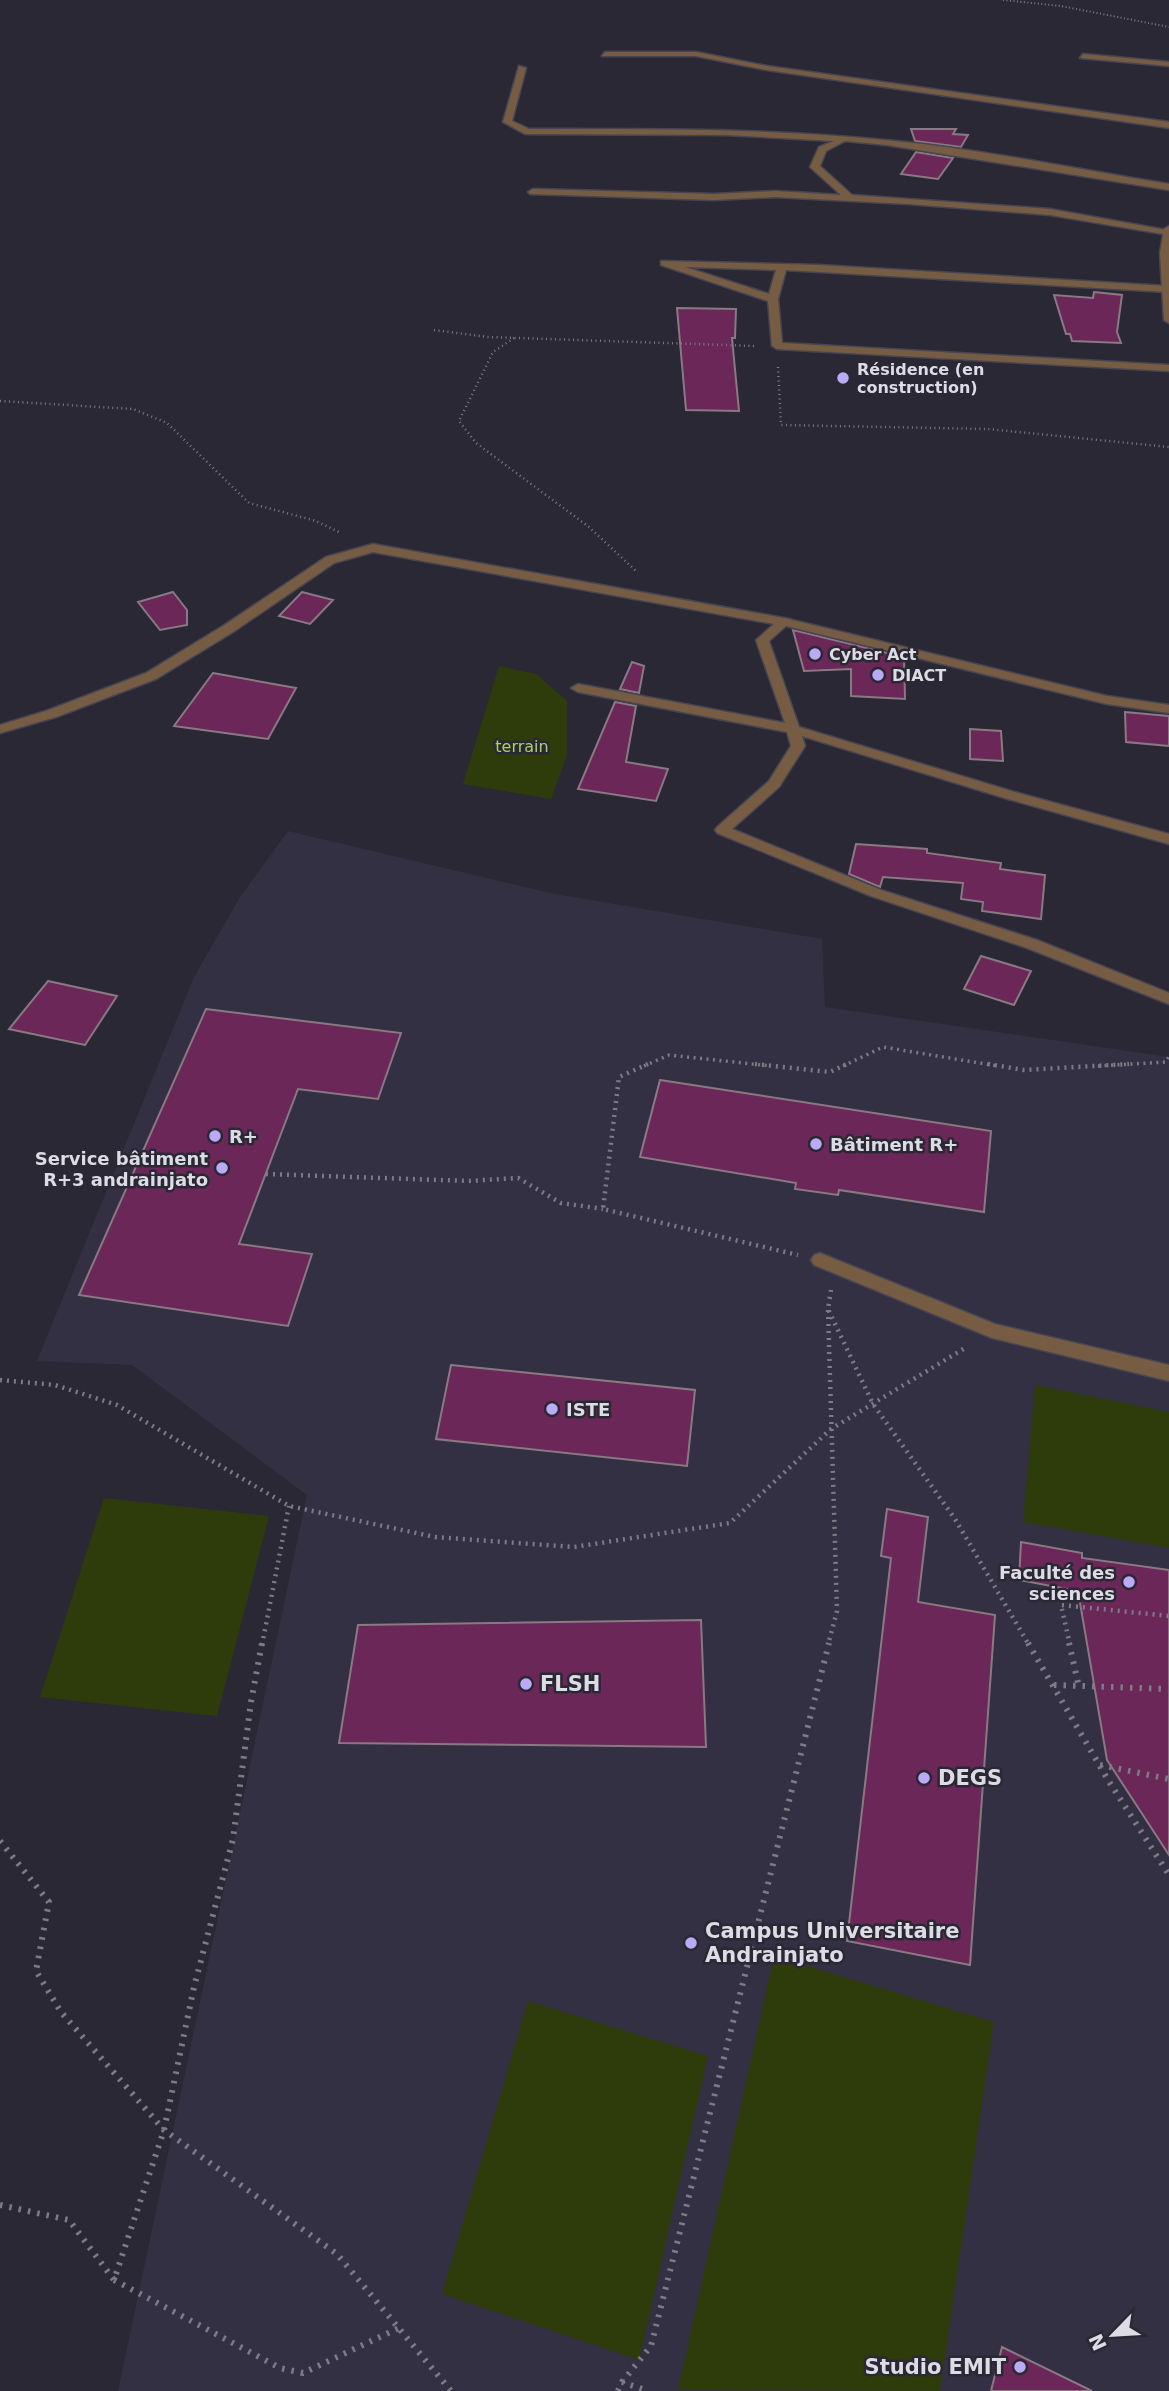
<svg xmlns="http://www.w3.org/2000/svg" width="1169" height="2391" viewBox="0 0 1169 2391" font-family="'DejaVu Sans',sans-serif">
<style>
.built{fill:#333043}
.green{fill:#2e3c0c}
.building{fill:#6a2757;stroke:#897983;stroke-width:2}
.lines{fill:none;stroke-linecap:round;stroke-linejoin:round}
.service-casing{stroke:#474551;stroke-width:3}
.minor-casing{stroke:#474551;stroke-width:3}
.tertiary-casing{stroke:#474551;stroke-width:3}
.path-far4{stroke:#7c7b86;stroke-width:2;stroke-dasharray:1 2.5;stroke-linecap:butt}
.path-far3{stroke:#7c7b86;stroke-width:2.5;stroke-dasharray:1 3.5;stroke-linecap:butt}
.path-far2{stroke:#7c7b86;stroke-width:3.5;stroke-dasharray:2 4.5;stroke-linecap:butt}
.path-far1{stroke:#7c7b86;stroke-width:4.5;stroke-dasharray:2 5;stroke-linecap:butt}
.path{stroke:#7c7b86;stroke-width:6;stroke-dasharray:2.5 7;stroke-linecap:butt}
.service{fill:#775c44;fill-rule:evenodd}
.minor{fill:#775c44;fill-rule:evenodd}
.tertiary{fill:#775c44;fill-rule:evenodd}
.poi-dot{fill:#bbaaf6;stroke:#2a2835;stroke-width:2.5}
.labels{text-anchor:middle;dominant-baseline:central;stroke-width:5;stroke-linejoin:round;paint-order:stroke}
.far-poi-label{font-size:16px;font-weight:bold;fill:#dddce5;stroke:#2a2835;text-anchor:start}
.far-park-label{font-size:16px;fill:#abd063;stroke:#2a2835}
.poi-label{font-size:18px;font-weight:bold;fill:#dddce5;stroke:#2a2835;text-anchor:start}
.near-poi-label{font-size:21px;font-weight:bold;fill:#dddce5;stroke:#2a2835;text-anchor:start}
</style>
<rect width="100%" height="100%" fill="#2a2835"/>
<!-- built -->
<path class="built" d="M288,831L555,894L822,939L825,1007L1169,1057V2391H118L307,1495L132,1365L37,1361L194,977L240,897Z"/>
<!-- green -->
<path class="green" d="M499,666L536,674L567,701V755L551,799L463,784Z
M1035,1385L1169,1412V1548L1023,1522Z
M104,1498L269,1516L217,1716L40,1697Z
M774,1956L994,2022L940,2391L678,2390Z
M528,2001L708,2056L639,2360L442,2294Z"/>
<!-- building -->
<path class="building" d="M911,129H956L953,134L968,135L961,147L915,141Z
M916,152L953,158L938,179L901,174Z
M1094,292L1122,295L1117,332L1121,343L1072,341L1070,334H1066L1054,295L1093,298Z
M677,308L736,309L735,338H732L739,411L686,410Z
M173,592L187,610V625L160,630L138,602Z
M302,592L333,600L310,624L279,616Z
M793,630L904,657L905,699L851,696V669L804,671Z
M632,662L644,666L639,693L620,689Z
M213,673L296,688L268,739L174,726Z
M615,702L636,706L626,762L668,769L656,801L578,789Z
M1125,712L1169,716V746L1126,742Z
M970,729L1001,731L1003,761L970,759Z
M856,844L927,849V853L1001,863L1000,869L1045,875L1041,919L982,911L983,902L961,899L963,883L883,877L880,887L849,874Z
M981,956L1031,971L1014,1005L964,989Z
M48,981L117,996L85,1045L9,1029Z
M206,1009L401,1033L378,1099L298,1089L239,1244L312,1254L288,1326L79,1295Z
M660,1080L991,1131L984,1212L839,1190L838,1195L795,1189L796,1183L640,1157Z
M451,1365L695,1390L687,1466L436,1439Z
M887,1509L928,1517L918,1602L995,1615L970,1965L847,1941L891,1558L881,1556Z
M1021,1542L1082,1553V1558L1169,1570V1855L1107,1760L1078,1591L1019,1580Z
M701,1620L706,1747L339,1743L358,1625Z
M1002,2347L1092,2391H991Z"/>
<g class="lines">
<!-- service casing -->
<g class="service-casing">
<path id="service" d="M1083,54L1169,62V66L1080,58Z
M820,1253L995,1324L1169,1365V1381L992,1338L814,1265L811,1260L814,1255Z"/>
</g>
<!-- minor casing -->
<g class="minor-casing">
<path id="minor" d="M605,52H696L767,66L1169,122V128L767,70L696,56H602Z
M519,66L526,68L512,121L529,129C648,129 767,128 885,140C981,149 1075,169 1169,184V190L887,145L845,141L826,151L820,166L852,195L1050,209L1166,230L1169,231V235L1050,215L909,204L775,197L714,200L530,194L528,192L533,189L714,194L775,191L841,195L810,167L819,147L834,141L727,135L525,134L503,122Z
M661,261L819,265L1167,286V292L786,270L778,299L782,343L1169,365V371L777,349L772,346L768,301L661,265ZM685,267L776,270L769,294Z
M373,544L784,618L1107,696L1169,705V713L1107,704L786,626L769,641L799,727L1018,793L1169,834V844L1008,799L802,736L805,746L779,787L732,829L881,890L1037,940L1169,993V1004L1027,948L871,896L717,833L715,830L717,827L769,781L791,746L787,732L578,692L571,688L578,684L785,723L756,640L774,624L373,552L334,563L233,632L156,679L56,717L0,733V725L46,711L146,673L223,626L326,557Z"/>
</g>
<!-- tertiary casing -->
<g class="tertiary-casing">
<path id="tertiary" d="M1169,226V323L1164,320L1160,253L1164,229Z"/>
</g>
<!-- path-far4 -->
<path class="path-far4" d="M1003,0L1061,6L1169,27"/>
<!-- path-far3 -->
<path class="path-far3" d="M434,330L488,337L755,346
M514,338L493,352L459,421L476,443L589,527L636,571
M778,367L781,425L988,429L1169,447
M0,401L133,409L167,423L249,503L316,521L341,533"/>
<!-- path-far2 -->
<path class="path-far2" d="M644,1066L669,1055L771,1066
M843,1066L883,1047L998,1066
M1098,1066L1166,1062L1169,1056"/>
<!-- path-far1 -->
<path class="path-far1" d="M648,1064L619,1077L603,1209L798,1255
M755,1064L830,1072L847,1064
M988,1064L1024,1070L1129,1064
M266,1174L468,1181L518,1178L561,1203L603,1209
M831,1290L828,1309L873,1404L955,1519L1029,1645
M828,1310L837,1611L828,1645
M0,1380L55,1385L117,1405L289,1506L435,1537L574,1547L730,1523L831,1429L965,1348
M262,1645L289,1506
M1070,1645L1061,1605L1169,1616"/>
<!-- path -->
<path class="path" d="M1028,1643L1108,1780L1169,1875
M1069,1643L1079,1687
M1054,1685L1169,1689
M1100,1765L1169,1779
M0,1841L49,1902L36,1971L61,2012L164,2130L337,2254L451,2391
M0,2205L69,2220L114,2280L164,2130L194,1987L233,1839L251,1702L262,1643
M114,2280L280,2368L303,2373L399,2328
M622,2382L651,2346L829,1643
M618,2391L622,2382L648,2391"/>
<!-- service -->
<use href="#service" class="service"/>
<!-- minor -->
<use href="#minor" class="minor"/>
<!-- tertiary -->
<use href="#tertiary" class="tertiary"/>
</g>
<!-- markers -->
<g class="poi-dot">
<circle cx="843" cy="378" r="7"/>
<circle cx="815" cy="654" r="7"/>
<circle cx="878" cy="675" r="7"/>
<circle cx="215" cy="1136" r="7"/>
<circle cx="816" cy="1144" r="7"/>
<circle cx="222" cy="1168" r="7"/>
<circle cx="552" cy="1409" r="7"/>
<circle cx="1129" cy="1582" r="7"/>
<circle cx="526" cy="1684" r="7"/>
<circle cx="924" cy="1778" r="7"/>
<circle cx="691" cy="1943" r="7"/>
<circle cx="1020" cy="2367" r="7"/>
</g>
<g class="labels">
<!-- far-poi labels -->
<g class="far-poi-label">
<text x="857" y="369">Résidence (en<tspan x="857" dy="18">construction)</tspan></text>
<text x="829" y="654">Cyber Act</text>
<text x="892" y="675">DIACT</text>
</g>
<!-- far-park labels -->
<g class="far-park-label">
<text x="522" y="746">terrain</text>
</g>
<!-- poi labels -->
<g class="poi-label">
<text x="229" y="1136">R+</text>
<text x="830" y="1144">Bâtiment R+</text>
<text x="208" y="1158" text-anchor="end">Service bâtiment<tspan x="208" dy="21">R+3 andrainjato</tspan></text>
<text x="566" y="1409">ISTE</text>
<text x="1115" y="1572" text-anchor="end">Faculté des<tspan x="1115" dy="21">sciences</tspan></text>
</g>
<!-- near-poi labels -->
<g class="near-poi-label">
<text x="540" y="1684">FLSH</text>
<text x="938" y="1778">DEGS</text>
<text x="705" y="1931">Campus Universitaire<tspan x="705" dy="24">Andrainjato</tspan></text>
<text x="1006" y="2367" text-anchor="end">Studio EMIT</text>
</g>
</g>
<!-- north arrow -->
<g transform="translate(1113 2335) rotate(245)" stroke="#2a2835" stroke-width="5" paint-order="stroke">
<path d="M0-5L12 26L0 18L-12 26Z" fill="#dddce5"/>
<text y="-10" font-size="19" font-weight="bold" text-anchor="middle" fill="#dddce5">N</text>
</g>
</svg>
